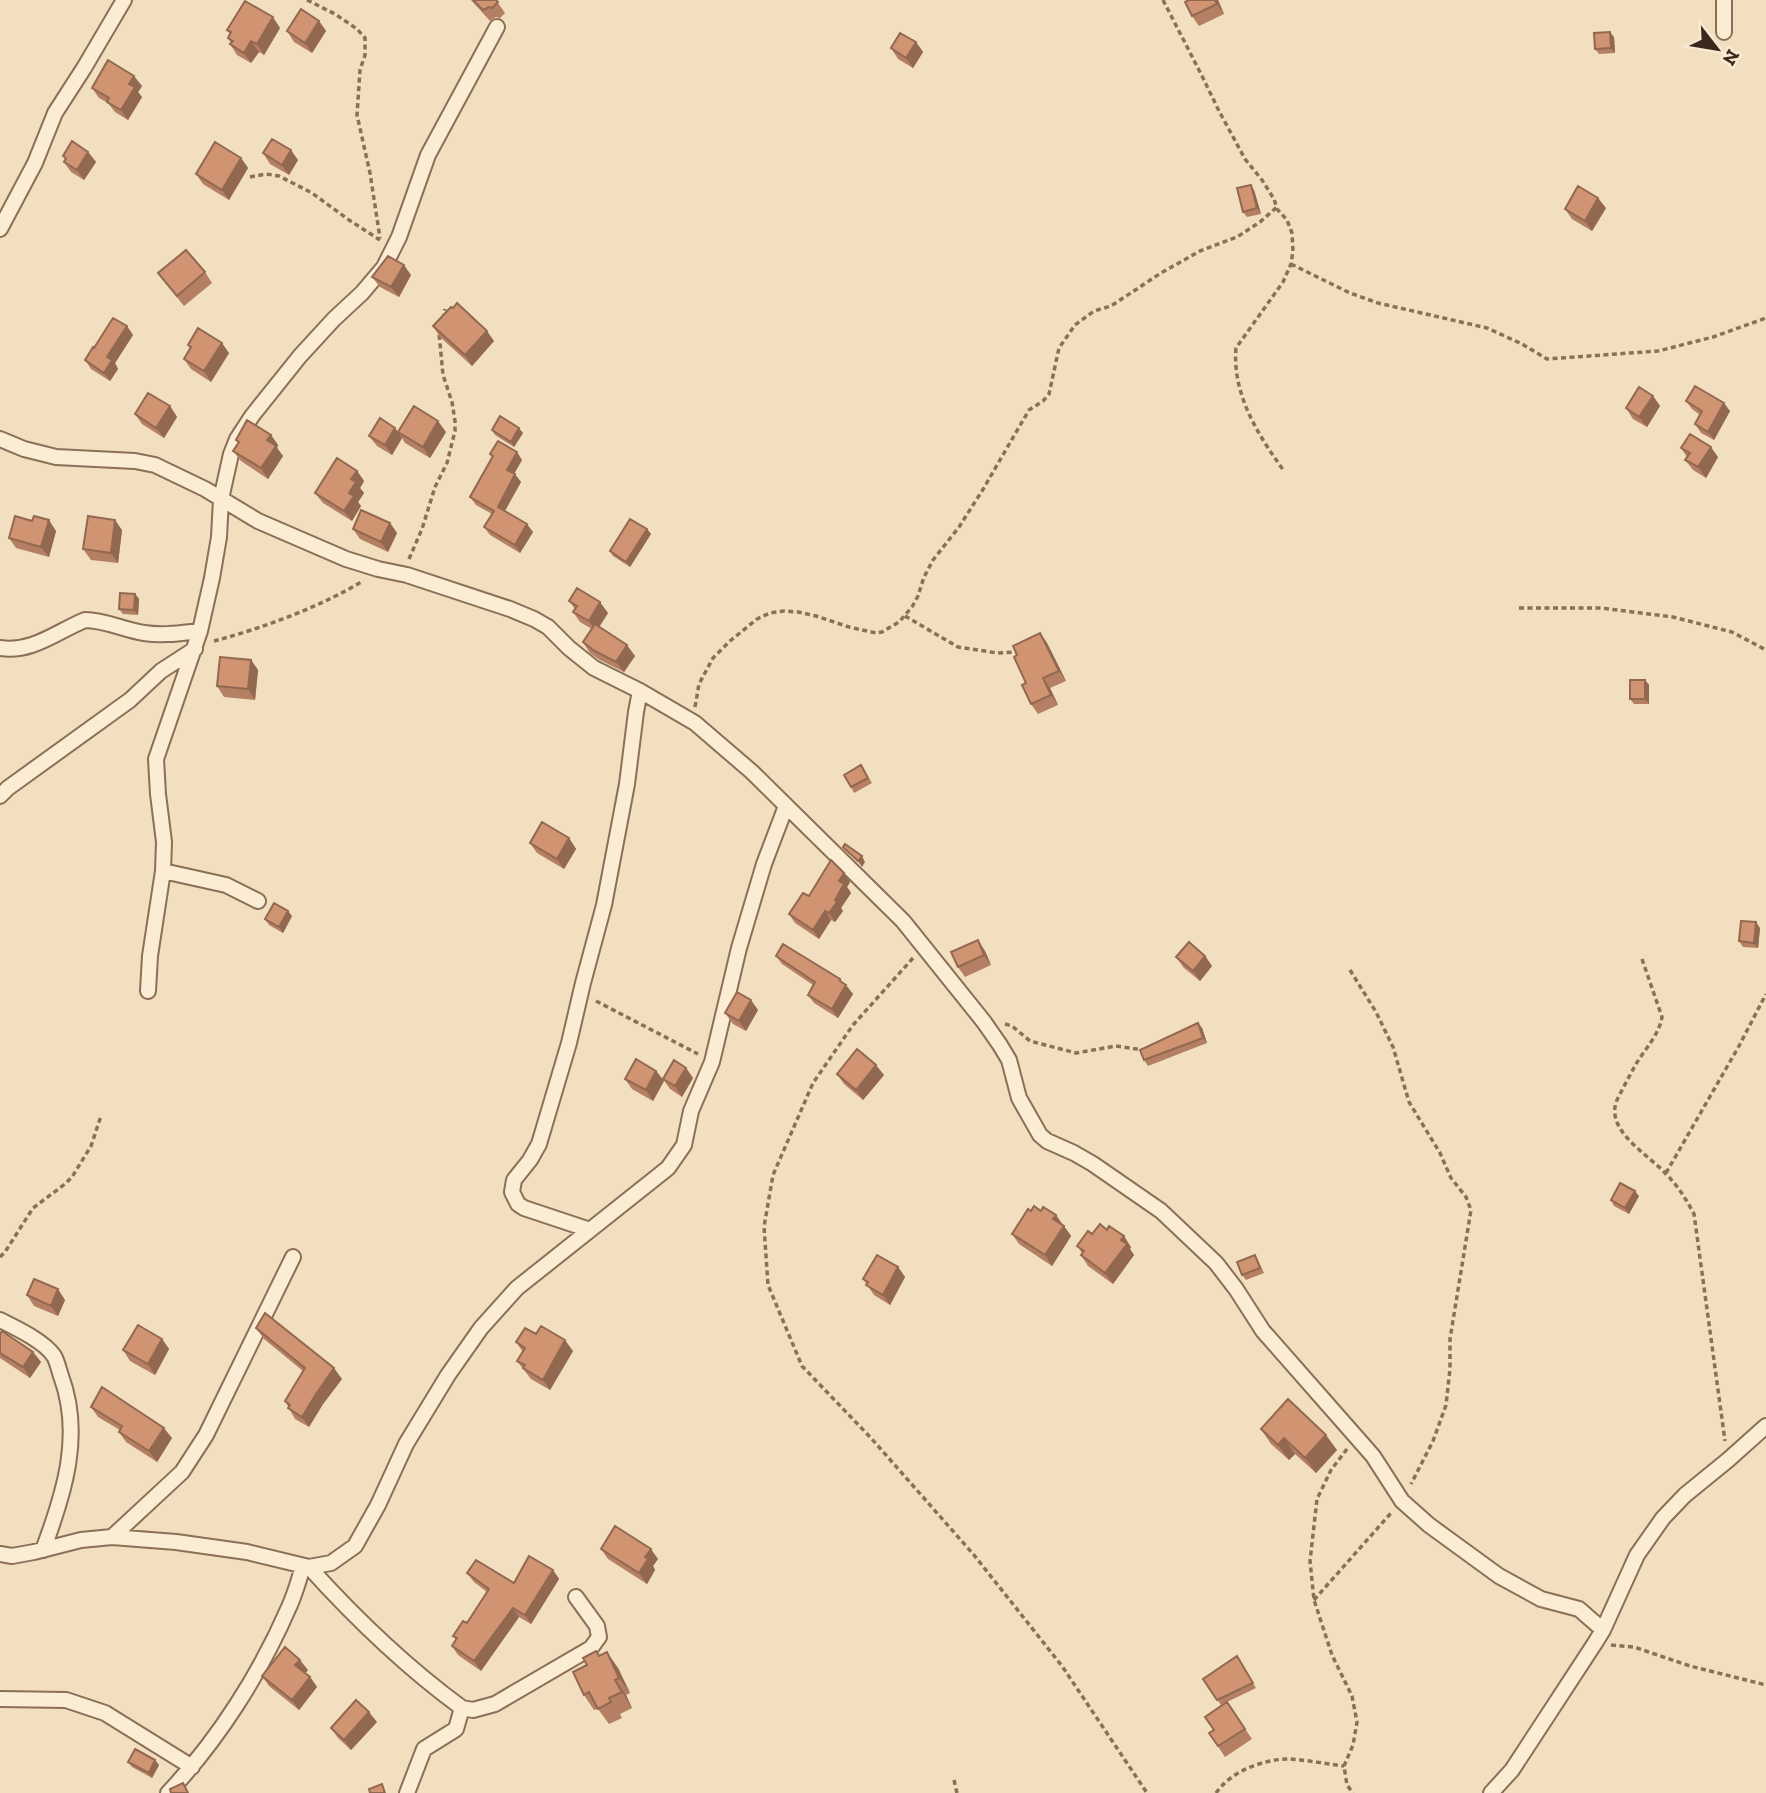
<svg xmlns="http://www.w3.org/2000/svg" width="1766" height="1793" viewBox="0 0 1766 1793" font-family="'Zilla Slab',serif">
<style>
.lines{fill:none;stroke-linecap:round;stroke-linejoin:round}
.minor-casing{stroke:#8b6f57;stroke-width:18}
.path{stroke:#8b6f57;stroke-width:3.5;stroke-dasharray:5 3.5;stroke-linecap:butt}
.minor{stroke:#fbecd4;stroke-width:14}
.wall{fill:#b47f63}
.shaded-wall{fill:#926850}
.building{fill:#d19473;stroke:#926850;stroke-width:2}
</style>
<rect width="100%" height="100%" fill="#f1dfc0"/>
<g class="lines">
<!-- minor casing -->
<g class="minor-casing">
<path id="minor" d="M1724,0V32
M0,229L35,163L55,113L84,68L124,0
M0,439L24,449L56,457L135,461L155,465L205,489L258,521L346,559L378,569L407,575L510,609L534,619L548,627L569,648L594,668L640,691L695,723L752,772L903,921L984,1022L1000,1045L1009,1060L1019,1098L1040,1135L1047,1141L1074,1153L1093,1164L1161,1211L1216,1263L1236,1289L1263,1331L1373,1456L1402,1501L1429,1525L1499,1576L1541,1599L1579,1609L1603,1630
M0,648C32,653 56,632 85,620C105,620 124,630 144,633C163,636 181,633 200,631
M0,796L8,788L130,700L161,671L195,649
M163,871L226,885L258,901
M148,991L150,956L163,871L164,842L158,794L156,759L200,631L212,578L219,537L221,499L231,454L237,439L252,416L300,356L334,319L362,293L384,267L399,237L428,155L497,27
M590,1230L524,1208L518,1204L512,1192L514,1180L530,1160L539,1144L569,1043L583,983L604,905L627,784L636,712L640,691
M0,1320C16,1328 44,1341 54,1356C57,1361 59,1370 61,1376C83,1435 64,1494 43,1550
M112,1537L182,1472L206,1435L293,1257
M0,1554L12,1556L34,1552L81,1540L112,1537L176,1542L247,1552L309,1567L331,1563L355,1546L378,1505L406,1444L448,1375L481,1328L517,1288L668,1168L684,1145L691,1111L712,1062L739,948L764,864L786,806
M309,1567C356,1619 406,1667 462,1708L473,1710L495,1704L591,1648L599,1637L597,1626L576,1597
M0,1699L66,1700L105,1713L192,1767
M168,1793C218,1740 260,1674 289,1607C295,1594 299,1580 303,1566
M407,1793L424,1749L456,1729L462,1708
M1491,1793L1512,1770L1595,1643L1603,1630L1637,1555L1663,1518L1685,1495L1728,1460L1766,1426"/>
</g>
<!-- path -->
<path class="path" d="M307,0L335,14L357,29L365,38V55L360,70L357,115L370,173L380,238
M1163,0L1202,76L1219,111L1245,159L1262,180L1274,199L1277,209L1287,220L1292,233L1293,251L1291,264L1283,282L1236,348C1232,394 1258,435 1284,471
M250,177L266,174L279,176L312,193L349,220L380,240
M1291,264L1350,293L1378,303L1487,328L1522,344L1547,359L1658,351L1713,337L1766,318
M443,319L445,309
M409,559L422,529L435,487L447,463L455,431V421L452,402L443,375L439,333
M1519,608H1601L1673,617L1732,632L1766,650
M905,616L958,647L997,653L1016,652
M214,641C263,628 320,607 363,581
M695,707L699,684L713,658L730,641L757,619L770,613L784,611L798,612L816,616L849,627L876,633L882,632L899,622L912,607L918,596L924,577L933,560L959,527L982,491L1029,410L1043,401L1049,394L1059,348L1075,325L1094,311L1111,306L1161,273L1200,251L1237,237L1260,222L1277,207
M913,958L853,1025L813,1083L773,1175L764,1227L768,1285L802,1366L871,1438L974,1555L1062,1666L1147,1793
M1642,959L1662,1017C1659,1035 1645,1049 1636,1064C1630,1075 1624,1086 1618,1098C1602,1129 1648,1154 1666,1174C1678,1186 1686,1199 1694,1214L1725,1441
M1350,970L1376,1012L1393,1047L1409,1102L1440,1153L1451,1178L1466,1197L1471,1210L1450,1339V1369L1446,1405L1433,1441L1411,1484
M596,1001L698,1054
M1005,1024L1012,1026L1030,1041L1076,1053L1116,1046L1144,1050
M1666,1173L1739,1046L1766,994
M0,1257L5,1252L33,1208L65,1184L72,1177L91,1146L101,1116
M1347,1449L1331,1470L1317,1499L1310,1561L1314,1600L1332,1655L1352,1696L1357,1722L1353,1745L1344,1766L1347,1785L1353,1793
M1314,1600L1391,1513
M1611,1645L1634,1647L1690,1666L1766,1685
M954,1780L957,1793
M1216,1793C1231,1771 1264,1759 1289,1759C1307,1760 1326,1764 1344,1766"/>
<!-- minor -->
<use href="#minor" class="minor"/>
</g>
<!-- wall -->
<path class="wall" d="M471,0H496L505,13L500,18L496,17L490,21Z
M1189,0H1218L1224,14L1199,26L1192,16Z
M319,21L326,31L312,53L294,42L287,31Z
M280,28L264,55L259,52L251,63L237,55L230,44L231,43L228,38L230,34L227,30Z
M1614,37L1615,53L1599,54L1595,49Z
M916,42L923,52L913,68L898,59L891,48Z
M142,86L138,92L142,97L128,120L115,112L108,103L99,98L92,88Z
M88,152L96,162L84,180L71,172L64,162L65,159L63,156Z
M263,153L298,160L289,175L270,164Z
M241,158L248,168L229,200L203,184L196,174Z
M1254,190L1261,214L1247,217L1243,212Z
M1606,208L1592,231L1572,219L1565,209Z
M205,272L212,283L184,306L158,273Z
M411,275L399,297L380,287L372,277Z
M433,326L494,341L472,366L440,337Z
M133,335L115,363L118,369L110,381L91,369L85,360L94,348Z
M188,345L229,353L211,382L191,369L184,359L190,348Z
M1653,396L1660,406L1647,427L1633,419L1626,408Z
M1686,401L1730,411L1714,440L1701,433L1695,424L1700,415L1692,409Z
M170,406L177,417L164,438L142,424L135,414Z
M395,428L398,432H446L430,458L405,443L402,438L392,455L377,446L369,436Z
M492,430L523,433L514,447L495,435Z
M271,435L278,445L277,448L283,456L268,479L241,461L233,451L238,443L236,440Z
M1681,448L1718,457L1706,478L1693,470L1685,460L1687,457Z
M490,454L522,460L514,474L521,482L505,511L533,532L520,553L490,535L484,527L492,514L476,505L470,497L492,457Z
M357,471L364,481L360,488L364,493L358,502L361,506L352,521L323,503L315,493Z
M32,521L56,531L49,557L16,548L9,538Z
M390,523L397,533L388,552L360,539L353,529Z
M647,529L651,534L630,567L613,556L610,551Z
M122,530L118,563L91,560L83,549Z
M135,594L139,599L138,615L123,614L119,609Z
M569,601L608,613L599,627L635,656L624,672L600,660L590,653L583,642L592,629L580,622L573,612L575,609Z
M1040,633L1047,643L1066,681L1050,688L1058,705L1038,714L1031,704L1017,655Z
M251,660L258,670L255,700L224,697L217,686Z
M1645,680L1649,685V704H1634L1630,699Z
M861,765L872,783L854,793L851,787Z
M569,838L576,849L564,869L537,853L530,843Z
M844,873L850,882L847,887L851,893L841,908L843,911L835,922L831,920L819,939L795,923L789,914L809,896Z
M292,916L283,933L269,925L265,919Z
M1760,928L1758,948L1743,947L1739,941Z
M985,951L991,965L965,977L958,967Z
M776,956L840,979L853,994L838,1018L814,1003L808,995L813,985L782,964Z
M1205,956L1212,966L1200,981L1184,968L1176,957Z
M758,1010L746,1031L733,1024L725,1013Z
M1198,1023L1202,1028L1207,1043L1148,1066L1144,1060Z
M686,1068L693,1078L682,1097L670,1089L663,1079Z
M656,1071L664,1081L653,1101L632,1089L625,1079Z
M837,1074L884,1075L863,1100L844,1084Z
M1639,1196L1629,1214L1614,1206L1611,1200Z
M1031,1211H1041L1056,1215L1071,1236L1052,1266L1019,1244L1012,1234Z
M1092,1234L1131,1247L1130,1249L1134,1255L1113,1284L1088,1266L1081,1255L1082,1253L1077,1246Z
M1255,1255L1258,1260L1264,1273L1246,1280L1242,1275Z
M898,1267L905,1277L890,1305L874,1295L863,1279Z
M27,1295L65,1300L58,1316L34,1306Z
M256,1328L342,1379L323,1404L309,1427L295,1419L285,1401L303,1371L264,1339Z
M0,1334L33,1352L41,1362L30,1378L0,1358Z
M536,1334L573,1351L550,1390L531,1379L517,1361L523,1352L516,1342Z
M162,1339L169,1349L155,1375L130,1361L123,1350Z
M91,1407L172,1438L157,1462L126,1442L119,1432L120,1430L98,1417Z
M1261,1429L1337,1450L1316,1473L1295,1454L1289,1460L1271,1444Z
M601,1549L658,1559L653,1566L655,1570L647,1584L608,1559Z
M553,1570L559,1579L531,1624L519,1617L481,1671L458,1655L452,1646L456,1640L453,1636L467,1623L487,1592L474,1582L467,1573L514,1583Z
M600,1656L618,1668L630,1693L626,1695L632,1708L620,1714L622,1718L609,1724L598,1709L594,1710L584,1695L587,1665Z
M1240,1661L1256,1688L1227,1702L1252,1739L1225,1757L1209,1733L1214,1730L1226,1703L1221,1705L1203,1679Z
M308,1670L305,1673L310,1677L317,1687L299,1710L269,1686L262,1676Z
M377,1722L351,1750L338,1738L331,1728Z
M155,1760L159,1765L152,1778L132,1767L128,1762Z"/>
<!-- shaded-wall -->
<path class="shaded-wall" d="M1215,0H1218L1224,14L1217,4Z
M273,17L280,28L264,55L257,44Z
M319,21L326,31L312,53L305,43Z
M1610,32L1614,37L1615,53L1611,48Z
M251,41L259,52L251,63L244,53Z
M916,42L923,52L913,68L906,58Z
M134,76L142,86L138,92L142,97L128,120L121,110L129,84Z
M291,150L298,160L289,175L282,165Z
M88,152L96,162L84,180L77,170Z
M241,158L248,168L229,200L222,190Z
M1251,185L1254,190L1261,214L1257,208Z
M1598,198L1606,208L1592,231L1585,221Z
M404,265L411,275L399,297L391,287Z
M127,326L133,335L115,363L118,369L110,381L104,373L107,357Z
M487,331L494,341L472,366L465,355Z
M222,343L229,353L211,382L204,371Z
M1653,396L1660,406L1647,427L1639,417Z
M1724,403L1730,411L1714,440L1708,432Z
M170,406L177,417L164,438L156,428Z
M438,421L446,432L430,458L423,447Z
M395,428L402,438L392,455L385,445Z
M519,428L523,433L514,447L511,442Z
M271,435L278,445L277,448L283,456L268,479L261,468L267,440Z
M1711,447L1718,457L1706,478L1698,467Z
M517,452L522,460L512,477L507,470Z
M357,471L364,481L360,488L364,493L358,502L361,506L352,521L344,511L349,493L351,479Z
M515,474L521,482L503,514L498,507Z
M49,520L56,531L49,557L41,547Z
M115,520L122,530L118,563L111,553Z
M390,523L397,533L388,552L381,542Z
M527,524L533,532L520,553L515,545Z
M647,529L651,534L630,567L626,562Z
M135,594L139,599L138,615L134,610Z
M600,602L608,613L596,632L589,621Z
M1040,633L1047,643L1066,681L1059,671Z
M627,645L635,656L624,672L616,662Z
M251,660L258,670L255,700L248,689Z
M1043,678L1050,688L1058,705L1051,695Z
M1645,680L1649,685V704L1645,699Z
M569,838L576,849L564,869L557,859Z
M862,856L865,862L862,867L858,861Z
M844,873L850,882L847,887L851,893L841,908L843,911L835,922L829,913L839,881Z
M288,911L292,916L283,933L279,927Z
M825,911L831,920L819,939L813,930Z
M1756,922L1760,928L1758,948L1754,943Z
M978,940L985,951L991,965L984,955Z
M1205,956L1212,966L1200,981L1193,971Z
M840,979L846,987V985L853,994L838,1018L832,1009Z
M751,1000L758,1010L746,1031L739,1021Z
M1198,1023L1202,1028L1207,1043L1203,1038Z
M876,1065L884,1075L863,1100L856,1090Z
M686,1068L693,1078L682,1097L675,1086Z
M656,1071L664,1081L653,1101L646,1090Z
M1635,1191L1639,1196L1629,1214L1625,1208Z
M1056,1215L1063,1226L1053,1219Z
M1064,1226L1071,1236L1052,1266L1045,1255Z
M1124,1236L1131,1247L1130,1249L1134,1255L1113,1284L1105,1273L1121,1240Z
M898,1267L905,1277L890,1305L883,1295Z
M58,1289L65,1300L58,1316L51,1306Z
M162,1339L169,1349L155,1375L148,1364Z
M565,1340L573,1351L550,1390L543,1380Z
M33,1352L41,1362L30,1378L23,1367Z
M334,1368L342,1379L323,1404L309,1427L302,1417L316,1394Z
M164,1428L172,1438L157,1462L149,1451Z
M1326,1435L1337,1450L1316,1473L1305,1458Z
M1284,1438L1295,1454L1289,1460L1278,1445Z
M651,1549L658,1559L653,1566L655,1570L647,1584L639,1573L645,1557Z
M553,1570L559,1579L531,1624L525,1615Z
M513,1608L519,1617L481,1671L474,1661Z
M607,1652L618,1668L630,1693L619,1678Z
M300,1660L308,1670L303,1676L295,1665Z
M310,1677L317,1687L299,1710L292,1700Z
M615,1680L626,1695L632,1708L622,1692Z
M369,1712L377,1722L351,1750L344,1740Z
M155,1760L159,1765L152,1778L149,1773Z"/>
<!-- building -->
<path class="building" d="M473,0H496L498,2L492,8L489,7L483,10Z
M1189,0H1215L1217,4L1192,16L1185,2Z
M245,1L273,17L257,44L251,41L244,53L230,44L233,41L228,38L231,32L227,30Z
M301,9L319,21L305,43L287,31Z
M1610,32L1611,48L1595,49L1594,33Z
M900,33L916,42L906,58L891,48Z
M108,60L134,76L129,84L135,87L121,110L107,102L109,98L92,88Z
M272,139L291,150L282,165L263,153Z
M72,141L88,152L77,170L64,162L66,158L63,156Z
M215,142L241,158L222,190L196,174Z
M1251,185L1257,208L1243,212L1237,188Z
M1578,186L1598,198L1585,221L1565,209Z
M186,250L205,272L177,296L158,273Z
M388,256L404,265L391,287L372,277Z
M457,303L487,331L465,355L433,326L451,307L453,308Z
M113,318L127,326L107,357L112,360L104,373L85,360L93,347L94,348Z
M198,328L222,343L204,371L184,359L191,347L188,345Z
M1695,386L1724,403L1708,432L1695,424L1702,411L1686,401Z
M1639,387L1653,396L1639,417L1626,408Z
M148,393L170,406L156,428L135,414Z
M414,406L438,421L423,447L398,432Z
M500,416L519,428L511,442L492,430Z
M380,418L395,428L385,445L369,436Z
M247,420L271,435L267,440L276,446L261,468L233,451L239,442L236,440Z
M1690,434L1711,447L1698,467L1685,460L1690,453L1681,448Z
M498,441L517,452L507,470L515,474L498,507L527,524L515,545L484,527L494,511L470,497L493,456L490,454Z
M337,458L357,471L351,479L356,482L349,493L354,496L344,511L315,493Z
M361,510L390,523L381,542L353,529Z
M15,516L32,521L34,516L49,520L41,547L9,538Z
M88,516L115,520L111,553L83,549Z
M630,519L647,529L626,562L610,551Z
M577,588L600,602L589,621L573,612L577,606L569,601Z
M120,593L135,594L134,610L119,609Z
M595,624L627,645L616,662L593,650L583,642Z
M1040,633L1059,671L1043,678L1051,695L1031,704L1022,685L1026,683L1014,657L1017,655L1013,646Z
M220,657L251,660L248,689L217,686Z
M1630,680H1645V699H1630Z
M861,765L868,778L851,787L844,775Z
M542,822L569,838L557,859L530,843Z
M845,844L862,856L858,861L843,847Z
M831,860L844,873L839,881L844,884L835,900L837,902L829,913L825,911L813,930L789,914L803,893L809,896Z
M274,903L288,911L279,927L265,919Z
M1741,921L1756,922L1754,943L1739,941Z
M978,940L984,955L958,967L951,952Z
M1189,942L1205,956L1193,971L1176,957Z
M783,944L840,979V981L846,985L832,1009L808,995L815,982L776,956Z
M737,992L751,1000L739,1021L725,1013Z
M1198,1023L1203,1038L1144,1060L1140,1050Z
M857,1049L876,1065L856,1090L837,1074Z
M636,1059L656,1071L646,1090L625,1079Z
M674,1060L686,1068L675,1086L663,1079Z
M1620,1183L1635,1191L1625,1208L1611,1200Z
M1034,1206L1041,1211L1043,1207L1056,1215L1053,1219L1064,1226L1045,1255L1012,1234L1028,1209L1031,1211Z
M1100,1224L1107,1230L1109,1226L1124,1236L1121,1240L1127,1244L1105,1273L1081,1255L1084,1251L1077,1246L1088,1231L1092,1234Z
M877,1255L898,1267L883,1295L866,1285L868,1282L863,1279Z
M1255,1255L1260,1268L1242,1275L1237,1262Z
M34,1279L58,1289L51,1306L27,1295Z
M265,1313L334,1368L316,1394L302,1417L288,1408L290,1405L285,1401L305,1368L256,1328Z
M138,1325L162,1339L148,1364L123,1350Z
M541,1326L565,1340L543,1380L523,1368L525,1365L517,1361L525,1348L516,1342L525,1328L536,1334Z
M2,1331L33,1352L23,1367L0,1353V1334Z
M102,1387L164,1428L149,1451L119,1432L122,1426L91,1407Z
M1288,1399L1326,1435L1305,1458L1284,1438L1278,1445L1261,1429Z
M615,1526L651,1549L645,1557L648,1559L639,1573L601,1549Z
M529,1556L553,1570L525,1615L513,1608L474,1661L452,1646L457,1638L453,1636L463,1621L467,1623L489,1589L467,1573L476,1560L514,1583Z
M285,1647L300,1660L295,1665L310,1677L292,1700L262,1676Z
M596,1651L599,1656L607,1652L619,1678L615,1680L622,1692L609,1698L611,1702L598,1709L589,1692L584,1695L573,1672L587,1665L583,1658Z
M1237,1656L1253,1683L1217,1700L1203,1679Z
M356,1700L369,1712L344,1740L331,1728Z
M1227,1702L1245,1729L1218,1746L1209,1733L1214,1730L1205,1717Z
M135,1749L155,1760L149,1773L128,1762Z
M183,1783L188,1793H171L170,1789Z
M382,1784L385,1793H370L369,1789Z"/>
<!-- north arrow -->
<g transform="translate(1717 49) rotate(121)" stroke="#f8e9d0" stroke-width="5" paint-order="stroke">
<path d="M0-5L12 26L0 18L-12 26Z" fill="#3a281c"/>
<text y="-10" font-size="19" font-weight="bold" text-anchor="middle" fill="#3a281c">N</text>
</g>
</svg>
